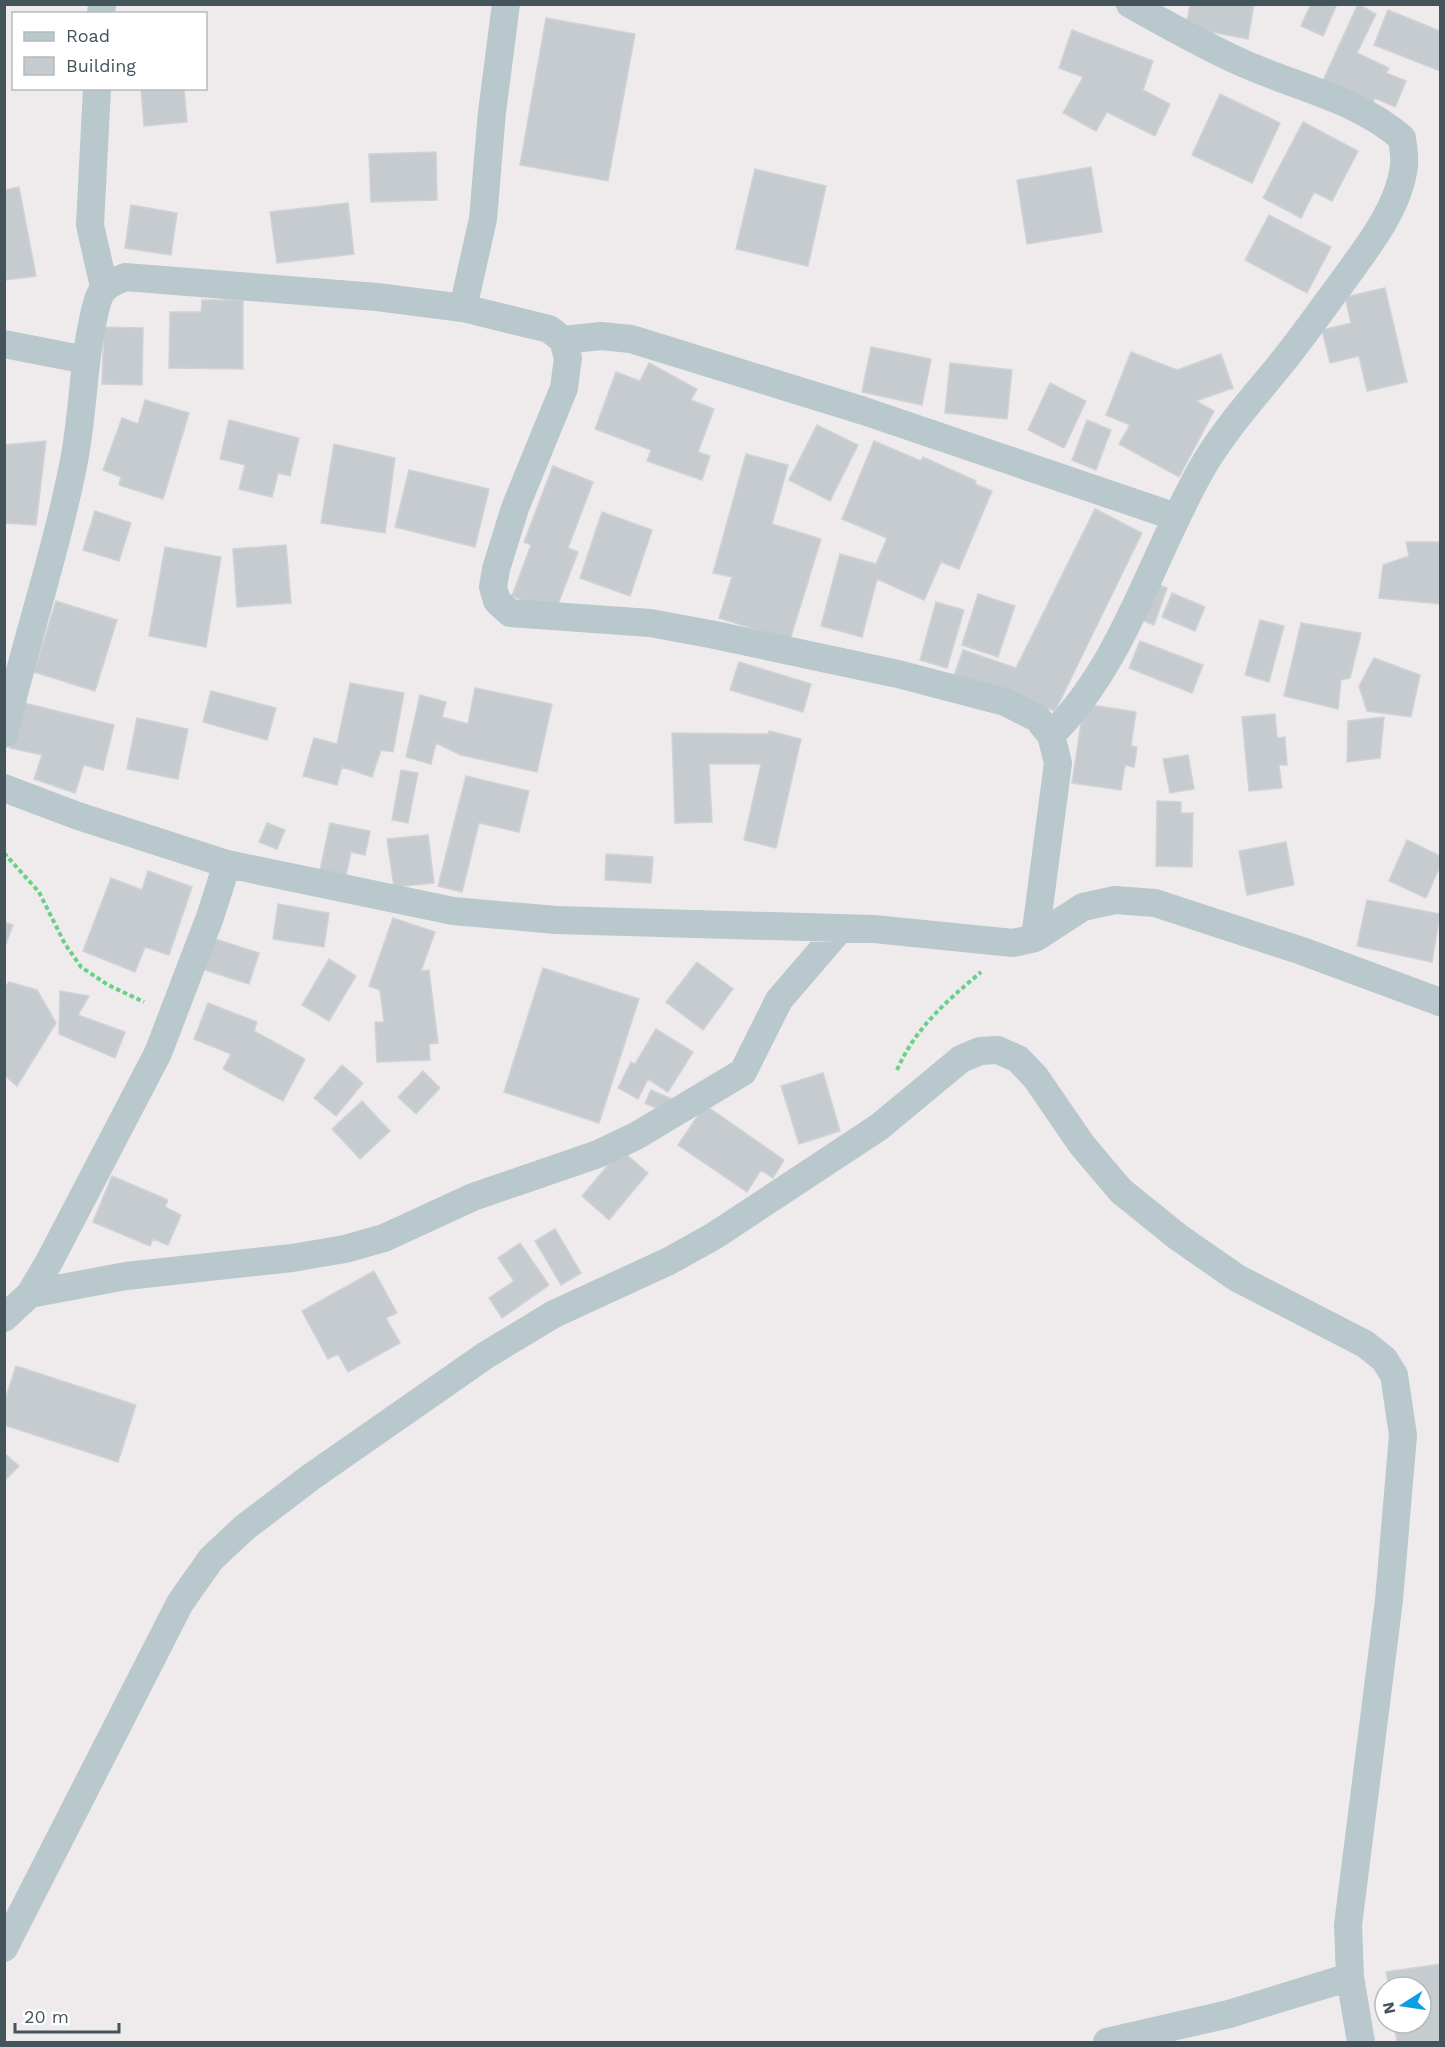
<svg xmlns="http://www.w3.org/2000/svg" width="1445" height="2047" viewBox="0 0 1445 2047" font-family="'Work Sans',sans-serif">
<style>
.building{fill:#c5cbcf;stroke:#cfd3d8;stroke-width:1.5}
.lines{fill:none;stroke-linecap:round;stroke-linejoin:round}
.path{stroke:#6bd087;stroke-width:4;stroke-dasharray:4.5 3;stroke-linecap:butt}
.street{stroke:#b8c8cc;stroke-width:28}
</style>
<rect width="100%" height="100%" fill="#efebec"/>
<!-- building -->
<path class="building" d="M1190,4H1254L1248,39L1186,27Z
M1311,4H1337L1323,36L1301,26Z
M1358,4L1376,14L1357,53L1389,68L1386,73L1406,81L1395,107L1375,98L1370,109L1321,85Z
M1388,10L1440,31V71L1374,45Z
M546,18L635,34L608,181L520,165Z
M1072,30L1153,61L1143,90L1170,104L1155,136L1107,112L1096,131L1063,113L1083,77L1059,68Z
M141,88H184L187,122L144,126Z
M1220,94L1280,123L1252,183L1192,155Z
M1303,122L1358,151L1332,201L1314,192L1301,218L1263,198Z
M436,152L437,200L371,202L369,154Z
M1091,167L1102,232L1027,244L1017,180Z
M755,169L826,186L808,266L736,249Z
M19,187L36,276L6,280L4,190Z
M348,203L354,254L277,263L270,212Z
M131,205L177,213L171,255L125,248Z
M1269,215L1331,247L1307,293L1245,260Z
M1385,288L1407,382L1367,391L1359,356L1330,363L1322,330L1351,323L1345,297Z
M202,300H243V369L169,368L170,312H201Z
M104,327L143,328L142,385L102,384Z
M871,347L931,359L922,405L862,392Z
M1131,352L1177,370L1221,354L1233,388L1196,401L1214,411L1179,477L1119,444L1130,425L1106,415Z
M649,363L697,389L691,400L714,409L698,452L710,456L702,480L647,461L651,450L595,429L616,372L640,381Z
M950,363L1012,370L1007,419L945,413Z
M1050,383L1086,401L1064,448L1028,430Z
M145,400L189,413L163,499L119,485L121,477L103,470L122,418L138,424Z
M229,420L299,438L290,476L278,473L272,497L239,489L245,465L220,459Z
M1087,420L1111,430L1096,470L1072,460Z
M817,425L858,445L830,501L789,480Z
M46,441L36,525L4,523V445Z
M874,441L921,461L923,457L976,481L975,484L992,491L959,569L941,562L924,600L877,579L862,637L821,626L840,554L876,564L887,538L842,519Z
M334,444L395,458L385,533L321,523Z
M746,454L788,465L772,524L821,539L790,640L719,618L732,577L713,573Z
M553,466L593,482L568,548L578,552L555,612L512,596L531,545L524,542Z
M409,470L489,489L475,547L395,527Z
M1095,509L1142,533L1055,711L954,676L963,650L1016,668Z
M95,511L131,523L119,561L83,550Z
M602,512L652,530L630,596L580,578Z
M1406,542H1440V604L1379,598L1383,565L1409,556Z
M286,545L291,603L237,607L233,549Z
M165,547L221,557L206,647L149,636Z
M1149,581L1167,588L1154,625L1135,617Z
M1172,593L1205,607L1195,631L1162,617Z
M978,594L1015,606L998,657L962,645Z
M56,601L117,620L95,691L34,672Z
M936,602L964,610L947,668L920,660Z
M1260,620L1284,626L1269,682L1245,675Z
M1301,623L1361,633L1350,678L1341,680L1338,709L1284,696Z
M1140,641L1203,665L1192,693L1129,668Z
M1374,658L1420,675L1411,717L1367,711L1359,686Z
M739,662L811,684L803,712L730,690Z
M350,683L404,693L393,752L381,750L372,777L342,767L337,785L303,776L314,738L337,744Z
M475,688L552,704L537,772L461,755L436,743L431,764L406,757L420,695L446,702L442,717L468,724Z
M211,691L276,708L267,740L203,722Z
M20,702L114,725L103,770L84,765L75,793L34,779L42,755L10,748Z
M1084,704L1136,712L1131,746L1137,747L1134,767L1125,765L1121,790L1072,783Z
M1275,714L1277,738L1285,737L1287,765H1279L1282,788L1249,791L1242,717Z
M1384,717L1380,758L1347,762L1348,721Z
M137,718L188,729L178,779L127,769Z
M769,731L801,739L776,848L744,840L761,764H709L712,822L675,823L672,733L768,734Z
M1188,755L1194,789L1170,793L1163,759Z
M401,770L418,773L408,823L392,820Z
M466,776L529,791L519,832L479,823L462,892L438,886Z
M1157,801L1181,802V813H1193L1192,867L1156,866Z
M267,823L285,830L277,849L259,842Z
M330,823L370,831L365,855L351,852L344,885L318,880Z
M428,835L434,883L394,887L387,839Z
M1407,840L1440,856V866L1426,898L1389,881Z
M1286,842L1294,885L1247,895L1239,851Z
M606,854L653,857L651,883L605,880Z
M148,871L192,887L169,955L145,947L135,972L83,951L111,878L142,890Z
M1367,900L1440,914L1432,962L1357,946Z
M278,904L329,913L324,947L273,939Z
M393,918L435,932L421,971L429,970L438,1043L429,1044L430,1060L377,1062L375,1022H384L380,990L369,986Z
M4,922L13,925L5,947L4,946Z
M212,938L259,953L249,984L202,969Z
M329,959L356,976L329,1021L302,1005Z
M697,962L733,989L703,1030L666,1002Z
M543,968L639,999L599,1123L504,1092Z
M9,982L37,990L56,1023L17,1086L4,1075V988Z
M60,991L89,996L78,1015L125,1032L115,1058L59,1034Z
M208,1003L257,1022L254,1031L305,1059L283,1101L223,1069L231,1054L194,1039Z
M656,1029L693,1052L668,1092L648,1079L638,1099L618,1088L631,1062L635,1064Z
M342,1065L363,1083L336,1116L314,1098Z
M423,1071L440,1088L416,1114L398,1097Z
M823,1073L840,1131L799,1144L781,1086Z
M651,1090L674,1100L668,1113L645,1103Z
M362,1101L390,1131L360,1159L332,1129Z
M705,1105L784,1160L773,1178L761,1170L747,1192L678,1145Z
M621,1150L648,1173L609,1220L582,1196Z
M112,1176L168,1200L165,1207L181,1215L168,1245L153,1239L150,1246L93,1222Z
M555,1229L581,1273L561,1285L535,1241Z
M520,1243L549,1285L502,1318L489,1298L514,1281L498,1258Z
M374,1271L397,1313L386,1318L400,1343L348,1372L338,1354L328,1359L302,1311Z
M16,1366L136,1405L118,1462L4,1425V1403Z
M4,1453L19,1466L4,1481Z
M1440,1964V2042H1397L1394,2023H1421V1987H1389L1386,1972Z"/>
<g class="lines">
<!-- path -->
<path class="path" d="M4,853L39,892L65,944L81,967L108,985L144,1002
M897,1070C916,1027 946,1002 981,972"/>
<!-- street -->
<path class="street" d="M101,14L102,4
M97,88L90,225L104,287
M463,308L483,219L492,112L506,4
M563,340L601,336L631,339L864,411L1176,517
M4,344L86,360
M4,734C25,643 56,553 74,461C84,409 83,354 97,303C101,287 111,283 125,277L377,297L463,308L549,329L563,340L568,358L564,388L515,508L496,569L493,587L497,601L510,613L650,623L710,634L898,674L1005,702L1037,718L1051,735L1058,763L1035,938
M1051,735C1125,663 1153,551 1205,463C1226,428 1254,397 1280,365C1301,339 1320,312 1340,285C1365,250 1399,209 1404,166C1405,157 1403,147 1402,138C1357,99 1299,88 1245,64C1206,47 1168,25 1130,4
M4,788L78,816L227,864L453,911L556,920L874,929L1013,943L1035,938L1083,907L1115,900L1155,903L1302,951L1440,1002
M30,1294L126,1276L292,1258L345,1249L384,1238L473,1197L598,1154L636,1136L743,1072L779,1000L840,929
M4,1318L30,1294L49,1262L158,1053L210,917L227,864
M4,1948L180,1603L211,1559L244,1528L311,1477L486,1355L554,1314L669,1261L714,1236L879,1127L961,1059L980,1051L998,1050L1018,1059L1036,1078L1082,1145L1121,1191L1178,1237L1237,1278L1365,1344L1384,1359L1394,1375L1403,1435L1389,1600L1348,1925L1350,1977L1361,2042
M1107,2042L1229,2014L1350,1977"/>
</g>
<!-- border -->
<rect width="1445" height="2047" fill="none" stroke="#43545a" stroke-width="12"/>
<!-- legend -->
<rect x="12" y="12" width="195" height="78" fill="#ffffff" stroke="#b4bbbd" stroke-width="1.5"/>
<rect x="24" y="32" width="30" height="9" fill="#b8c8cc" stroke="#b4bbbd" stroke-width="1.5"/>
<text x="66" y="42" font-size="18" fill="#43545a">Road</text>
<rect x="24" y="57" width="30" height="18" fill="#c5cbcf" stroke="#b4bbbd" stroke-width="1.5"/>
<text x="66" y="72" font-size="18" fill="#43545a">Building</text>
<!-- north arrow -->
<g transform="translate(1403 2005) rotate(258)"><circle r="28" fill="#ffffff" stroke="#b4bbbd" stroke-width="1.5"/>
<path d="M0-4.5L10 22L0 15L-10 22Z" fill="#0e9ee6"/>
<text y="-9" font-size="16" font-weight="bold" text-anchor="middle" fill="#43545a">N</text>
</g>
<!-- scale -->
<path d="M15 2023v9h104v-9" fill="none" stroke="#43545a" stroke-width="3"/>
<text x="24" y="2023" font-size="18" fill="#43545a" stroke="#ffffff" stroke-width="4.5" paint-order="stroke">20 m</text>
</svg>
